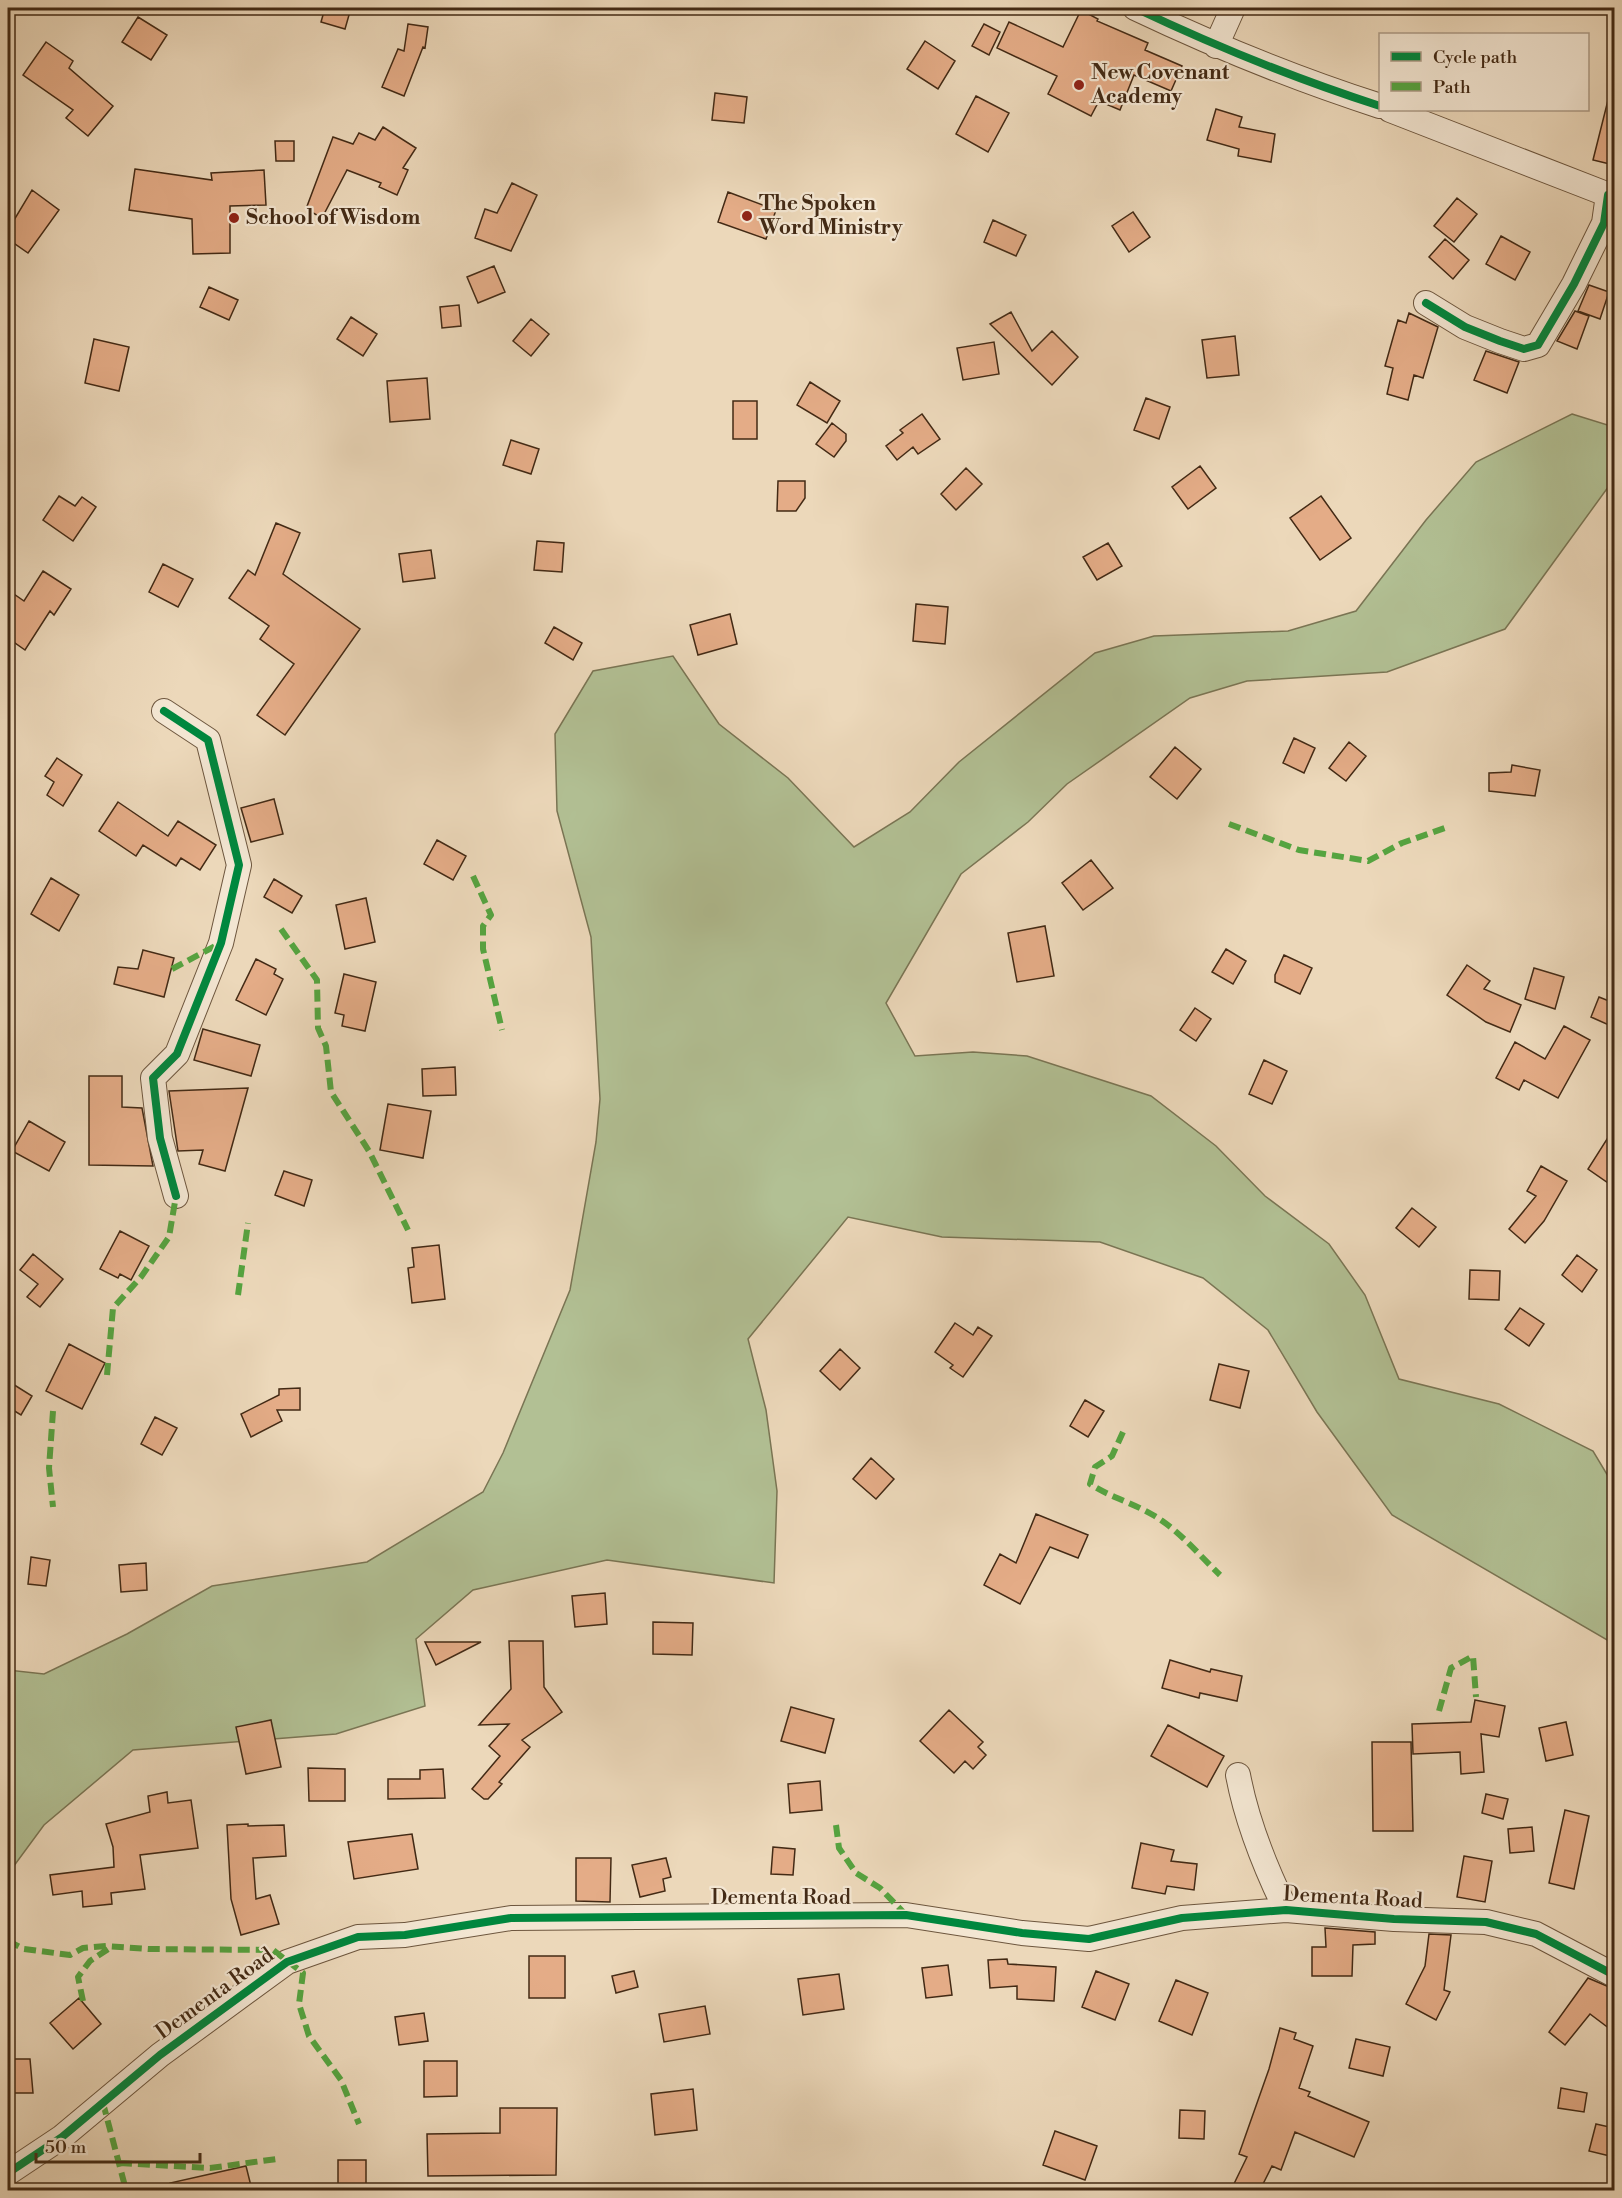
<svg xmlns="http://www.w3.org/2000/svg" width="1622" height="2198" viewBox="0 0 1622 2198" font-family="'Libre Bodoni',serif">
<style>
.green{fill:#b2c094;stroke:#7a7554;stroke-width:1.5}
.building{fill:#e4ac87;stroke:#432a15;stroke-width:1.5}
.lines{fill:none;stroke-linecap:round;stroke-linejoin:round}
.street-casing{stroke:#6d563e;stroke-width:26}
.street{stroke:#f3e6d2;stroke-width:24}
.quiet{stroke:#55a440;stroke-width:6;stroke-dasharray:12 6;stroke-linecap:butt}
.cycleway-casing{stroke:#f3e6d2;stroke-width:11}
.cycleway{stroke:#00873e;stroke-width:8}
.poi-dot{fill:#8f2418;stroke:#f3e6d2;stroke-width:2}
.labels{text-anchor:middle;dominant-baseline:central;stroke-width:4.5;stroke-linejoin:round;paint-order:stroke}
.poi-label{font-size:21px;font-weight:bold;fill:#432a15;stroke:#f3e6d2;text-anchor:start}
.street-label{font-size:21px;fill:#432a15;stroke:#f3e6d2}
</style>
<rect width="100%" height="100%" fill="#ecd8ba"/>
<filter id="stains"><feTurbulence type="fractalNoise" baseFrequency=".00333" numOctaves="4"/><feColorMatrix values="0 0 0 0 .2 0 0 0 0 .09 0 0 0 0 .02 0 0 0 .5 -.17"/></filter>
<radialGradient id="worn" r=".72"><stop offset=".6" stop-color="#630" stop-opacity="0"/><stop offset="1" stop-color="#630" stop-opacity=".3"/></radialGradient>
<!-- green -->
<path class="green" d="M1572,414L1614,427V479L1505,629L1387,672L1247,681L1190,698L1067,784L1028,822L961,874L886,1003L915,1056L973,1052L1027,1056L1151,1096L1216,1146L1265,1196L1329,1244L1365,1295L1399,1379L1499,1404L1593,1451L1614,1486V1644L1392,1515L1317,1412L1268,1330L1203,1278L1100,1242L942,1237L848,1217L748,1339L766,1410L777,1491L774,1583L607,1560L473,1590L416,1639L425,1706L336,1734L133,1750L44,1825L8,1874V1670L44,1674L127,1634L212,1586L367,1562L483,1492L503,1453L570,1290L596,1142L600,1099L591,937L557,811L555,734L593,671L673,656L719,724L788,778L854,847L910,812L959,762L1095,653L1154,636L1288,631L1356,611L1426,520L1476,462Z"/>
<!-- building -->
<path class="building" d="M325,8H351L345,29L321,22Z
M1081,10L1098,19L1097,21L1148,43L1145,50L1182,66L1171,91L1134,75L1120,110L1099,101L1091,116L1048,94L1057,76L997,48L1009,22L1063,47Z
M138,17L167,35L151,60L122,42Z
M408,24L428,27L425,48L423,47L404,96L382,87L398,49L404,51Z
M984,24L1000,32L989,55L972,46Z
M925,41L955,61L938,89L907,69Z
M46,42L73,61L69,68L113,106L88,136L66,118L73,110L23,75Z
M715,93L747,97L744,123L712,120Z
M976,96L1009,113L988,152L956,134Z
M1608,100L1614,101V165L1593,160Z
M1216,109L1242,117L1239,127L1275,134L1271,162L1238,156L1239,149L1207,140Z
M383,127L416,148L403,168L408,170L397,195L379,187L381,183L347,170L322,218L306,209L333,137L353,144L359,133L375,140Z
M275,141H294V161H276Z
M135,169L212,180L211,173L264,170L266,205L230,206V253L193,254L192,219L129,210Z
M512,183L537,195L511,251L475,238L485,209L497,213Z
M32,190L59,210L28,253L8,239V230Z
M728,192L776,210L766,239L718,222Z
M1457,198L1477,214L1454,242L1434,226Z
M1133,212L1150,237L1129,252L1112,226Z
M993,220L1026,235L1016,256L984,242Z
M1501,236L1530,252L1515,280L1486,264Z
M1445,239L1469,260L1453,279L1429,257Z
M494,266L505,292L478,303L467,277Z
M1589,285L1609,292L1600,319L1578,311Z
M209,287L238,300L229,320L200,307Z
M459,305L461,326L442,328L440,307Z
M1575,311L1589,316L1577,349L1557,341Z
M1011,312L1032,351L1052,331L1078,357L1052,385L990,324Z
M1409,313L1438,327L1423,378L1414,375L1408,400L1387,394L1393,368L1385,366L1398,320L1406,323Z
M351,317L377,334L363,356L337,339Z
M531,319L549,334L531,356L513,341Z
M1235,336L1239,375L1207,378L1202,340Z
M94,339L129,347L119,391L85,383Z
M994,342L999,374L963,380L957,348Z
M1486,351L1519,362L1507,393L1474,380Z
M427,378L430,419L390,422L387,381Z
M810,382L840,401L827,423L797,405Z
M1146,398L1170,407L1159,439L1134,430Z
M733,401H757V439H733Z
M922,414L940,439L918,454L913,447L897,460L886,446L903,433L900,430Z
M832,423L846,434V441L834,457L816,444Z
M511,440L539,449L531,474L503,465Z
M1200,466L1216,488L1188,509L1172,487Z
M966,468L982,484L956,510L941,494Z
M778,481H805V498L796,511H777Z
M59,496L75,506L82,497L96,507L73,541L43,520Z
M1321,496L1351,538L1320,560L1290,518Z
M276,523L300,533L283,574L360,629L285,735L257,715L294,664L260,639L269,626L229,598L248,570L255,575Z
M537,541L564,543L562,572L534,570Z
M1108,543L1122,566L1097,580L1083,557Z
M431,550L435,578L403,582L399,554Z
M163,564L193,579L178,607L149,592Z
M43,571L71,589L54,615L50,611L25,650L8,638V590L24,601Z
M916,604L948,607L945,644L913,641Z
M730,614L737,644L698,655L690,625Z
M554,627L582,643L573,660L545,643Z
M1294,738L1315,748L1304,773L1283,763Z
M1349,742L1366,756L1346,781L1329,768Z
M1175,747L1201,769L1177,799L1150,777Z
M57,758L82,775L63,806L47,795L54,782L45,776Z
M1512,765L1540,770L1535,796L1489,791V773L1511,772Z
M274,799L283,834L251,842L241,808Z
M118,802L168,836L178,821L216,845L200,870L181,858L176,866L143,845L136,856L99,831Z
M437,840L466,856L453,880L424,864Z
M1091,860L1113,888L1083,910L1062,883Z
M51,878L79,895L59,931L31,914Z
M274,879L302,896L292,913L264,897Z
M366,898L375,942L345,949L336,905Z
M1045,926L1054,976L1017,982L1008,933Z
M1226,949L1246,961L1233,984L1212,972Z
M143,950L174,958L164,997L114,984L118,967L138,969Z
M1284,955L1312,968L1300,994L1275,982V975Z
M256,959L276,969L274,974L283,979L266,1015L236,1000Z
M1467,965L1490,981L1484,989L1521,1005L1510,1032L1486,1022L1447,995Z
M1534,968L1564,977L1555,1009L1525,999Z
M344,974L376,982L365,1031L342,1026L344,1015L335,1013Z
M1599,997L1614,1003L1611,1026L1591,1017Z
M1195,1008L1211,1019L1196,1041L1180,1030Z
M1564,1026L1590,1040L1558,1098L1524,1080L1519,1090L1496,1078L1515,1042L1545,1059Z
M203,1029L260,1045L251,1076L194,1060Z
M1264,1060L1287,1071L1272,1104L1249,1094Z
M455,1067L456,1095L423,1096L422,1069Z
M89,1076H122V1107L142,1108L153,1166L89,1165Z
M248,1088L225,1171L199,1164L203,1150L178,1151L169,1091Z
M388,1104L431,1111L423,1158L380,1150Z
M29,1121L65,1142L49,1171L12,1151Z
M1614,1128V1187L1588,1169Z
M1541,1166L1567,1181L1544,1221L1525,1243L1509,1229L1536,1196L1527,1191Z
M284,1171L312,1180L304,1206L275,1195Z
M1412,1208L1436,1227L1419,1247L1396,1228Z
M120,1231L149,1246L131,1280L120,1274L118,1278L100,1269Z
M439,1245L445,1299L412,1303L408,1268L414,1267L412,1248Z
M33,1254L63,1279L40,1307L27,1297L38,1284L20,1270Z
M1577,1255L1597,1270L1582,1292L1562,1275Z
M1470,1270L1500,1271L1499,1300L1469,1299Z
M1520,1308L1544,1324L1529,1346L1505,1329Z
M955,1323L973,1335L978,1327L992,1336L963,1377L950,1368L953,1365L935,1352Z
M69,1344L105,1363L82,1409L46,1391Z
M840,1349L860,1368L840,1390L820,1371Z
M1219,1364L1249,1371L1240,1408L1210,1400Z
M8,1381L32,1396L21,1415L8,1407Z
M300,1388V1410H277L282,1421L251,1437L241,1414L279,1395V1389Z
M1085,1400L1104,1411L1088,1437L1070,1426Z
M155,1417L177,1428L162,1455L141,1444Z
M871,1458L894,1479L876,1499L853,1479Z
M1036,1514L1088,1535L1078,1558L1050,1547L1020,1604L984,1585L1000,1554L1016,1563Z
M31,1557L50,1560L46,1586L28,1584Z
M146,1563L147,1590L121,1592L119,1565Z
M605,1593L607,1624L575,1627L572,1596Z
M653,1622L693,1623L692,1655L653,1654Z
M509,1641H543L544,1687L562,1712L522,1740L530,1747L499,1782L502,1784L488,1799H484L472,1789L500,1756L489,1746L509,1724L479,1725L511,1689Z
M425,1642H481L436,1665Z
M1170,1660L1210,1672L1211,1669L1242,1676L1237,1701L1200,1693L1199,1698L1162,1688Z
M1475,1700L1505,1706L1499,1737L1481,1734L1484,1772L1461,1774L1460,1752L1413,1754L1412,1724L1471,1722Z
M791,1707L834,1719L825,1753L781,1741Z
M949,1710L983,1742L978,1747L986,1755L973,1769L965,1761L954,1773L920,1741Z
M271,1720L281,1767L246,1774L236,1727Z
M1566,1722L1573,1755L1546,1761L1539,1728Z
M1168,1725L1224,1756L1207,1787L1151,1756Z
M1372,1742H1411L1413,1831H1373Z
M308,1768L345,1769V1801H309Z
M443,1769L445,1798L388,1799V1779H420V1770Z
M820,1781L822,1810L790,1813L788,1784Z
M167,1792L168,1803L191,1800L198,1848L140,1855L145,1889L111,1893L112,1904L83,1907L82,1891L53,1895L50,1875L114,1867L113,1847L106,1824L150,1812L148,1796Z
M1486,1794L1508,1799L1503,1819L1482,1813Z
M1565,1810L1589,1816L1574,1889L1549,1883Z
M248,1824V1826L284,1825L286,1856L253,1858L256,1899L270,1895L279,1924L241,1935L231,1899L227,1825Z
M1532,1827L1534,1851L1510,1853L1508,1829Z
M412,1834L418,1869L354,1879L348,1842Z
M1141,1843L1174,1850L1171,1861L1197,1864L1194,1890L1167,1886L1165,1894L1132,1888Z
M773,1847L795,1849L793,1875L771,1874Z
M1464,1856L1492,1861L1485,1902L1457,1897Z
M576,1858H611L610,1902L576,1901Z
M666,1858L671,1877L663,1879L665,1891L640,1897L632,1865Z
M1325,1928L1375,1932V1944L1353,1945L1352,1976H1312V1947H1326Z
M1429,1934L1451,1935L1444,1990L1450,1992L1436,2020L1406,2004L1425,1966Z
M529,1956H565V1998H529Z
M1007,1959L1008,1964L1056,1967L1054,2001L1017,1999V1986L990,1988L988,1960Z
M948,1965L952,1995L926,1998L922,1968Z
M634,1971L638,1987L616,1993L612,1976Z
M1096,1971L1129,1984L1115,2020L1082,2007Z
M839,1974L844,2009L803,2015L798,1979Z
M1588,1978L1614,1989V2032L1590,2014L1565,2045L1549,2032Z
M1176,1980L1208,1993L1192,2035L1159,2021Z
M79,1998L101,2024L73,2049L50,2023Z
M705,2006L710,2034L664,2042L659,2014Z
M424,2013L428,2041L399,2045L395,2017Z
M1280,2028L1296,2033L1294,2039L1313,2046L1299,2088L1310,2092L1308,2096L1369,2122L1354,2157L1295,2132L1281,2170L1272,2166L1260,2190H1231L1247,2157L1239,2154L1269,2069Z
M1356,2039L1390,2047L1383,2076L1349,2068Z
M8,2059H30L33,2093H13Z
M424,2061H457V2096L424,2097Z
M1561,2088L1587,2093L1584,2112L1558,2108Z
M693,2089L697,2130L655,2135L651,2094Z
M500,2108H557L556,2175L428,2176L427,2134L500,2133Z
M1180,2110L1205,2111L1204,2139L1179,2138Z
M1596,2124L1614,2128V2157L1589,2151Z
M1055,2131L1097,2146L1085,2180L1043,2165Z
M338,2160H366V2190H338Z
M246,2166L252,2190H170V2183Z"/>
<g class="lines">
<!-- street casing -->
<g class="street-casing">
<path id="street" d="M1135,8C1215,46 1296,79 1380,106
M1216,46L1233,8
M1390,110L1614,197
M1426,303L1465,327L1500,341L1524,349L1538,345L1574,284L1604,223L1608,195
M164,711L208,740L239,865L221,943L177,1054L153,1078L160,1138L176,1196
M1238,1775C1247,1823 1265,1867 1286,1910
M8,2173L62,2137L160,2055L287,1962L358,1937L405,1935L511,1918L906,1915L1022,1933L1089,1939L1182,1918L1286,1910L1394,1919L1486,1922L1536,1934L1614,1975"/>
</g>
<!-- street -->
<use href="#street" class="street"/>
<!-- quiet -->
<path class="quiet" d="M1229,824L1299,850L1368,861L1402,843L1445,828
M473,876L491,915L483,926V949L502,1030
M281,929L317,980L318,1028L326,1046L331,1092L369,1151L408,1230
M172,969L221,943
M238,1295L248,1223
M107,1375L113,1308L141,1277L169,1237L176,1196
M53,1411L49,1468L53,1507
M1123,1432L1112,1456L1095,1467L1090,1484C1110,1497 1133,1503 1153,1515C1179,1530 1199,1555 1220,1575
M1439,1711L1451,1668L1473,1656L1476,1697
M836,1825L839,1848L856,1873L880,1888L906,1915
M8,1941L24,1949L70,1955L83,1948L106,1946L148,1949L273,1950L303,1973L299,2004L309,2036L341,2080L359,2124
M83,2001L78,1977L90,1961L113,1946
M103,2103L126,2190
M120,2163L210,2168L277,2159"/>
<!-- cycleway casing -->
<g class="cycleway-casing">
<path id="cycleway" d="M1135,8C1215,46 1296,79 1380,106
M1426,303L1465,327L1500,341L1524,349L1538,345L1574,284L1604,223L1608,195
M164,711L208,740L239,865L221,943L177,1054L153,1078L160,1138L176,1196
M8,2173L62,2137L160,2055L287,1962L358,1937L405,1935L511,1918L906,1915L1022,1933L1089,1939L1182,1918L1286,1910L1394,1919L1486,1922L1536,1934L1614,1975"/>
</g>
<!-- cycleway -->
<use href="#cycleway" class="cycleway"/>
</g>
<!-- markers -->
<g class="poi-dot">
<circle cx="1079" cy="85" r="6"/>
<circle cx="747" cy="216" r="6"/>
<circle cx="234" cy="218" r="6"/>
</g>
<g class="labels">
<!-- poi labels -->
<g class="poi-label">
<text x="1091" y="73">New Covenant<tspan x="1091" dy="24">Academy</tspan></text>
<text x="759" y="204">The Spoken<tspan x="759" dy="24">Word Ministry</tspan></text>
<text x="246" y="218">School of Wisdom</text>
</g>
<!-- street labels -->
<g class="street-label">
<text x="781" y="1898">Dementa Road</text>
<text transform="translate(1353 1898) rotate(3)">Dementa Road</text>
<text transform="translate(215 1994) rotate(-36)">Dementa Road</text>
</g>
</g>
<!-- margin -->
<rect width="1622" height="2198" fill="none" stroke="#ecd8ba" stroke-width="30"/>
<rect x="9" y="9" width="1604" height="2180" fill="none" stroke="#432a15" stroke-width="3"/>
<rect x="15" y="15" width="1592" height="2168" fill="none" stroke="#432a15" stroke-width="1.5"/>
<!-- legend -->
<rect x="1379" y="33" width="210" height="78" fill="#f3e6d2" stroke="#ad9b86" stroke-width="1.5"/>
<rect x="1391" y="52" width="30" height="9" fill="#00873e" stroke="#ad9b86" stroke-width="1.5"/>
<text x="1433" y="63" font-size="18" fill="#432a15">Cycle path</text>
<rect x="1391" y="82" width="30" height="9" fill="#55a440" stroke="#ad9b86" stroke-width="1.5"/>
<text x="1433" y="93" font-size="18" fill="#432a15">Path</text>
<!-- scale -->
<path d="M36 2153v9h164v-9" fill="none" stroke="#432a15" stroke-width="3"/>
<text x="45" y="2153" font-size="18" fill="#432a15" stroke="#f3e6d2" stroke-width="4.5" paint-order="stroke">50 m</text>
<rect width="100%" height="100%" filter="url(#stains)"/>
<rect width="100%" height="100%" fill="url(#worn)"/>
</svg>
